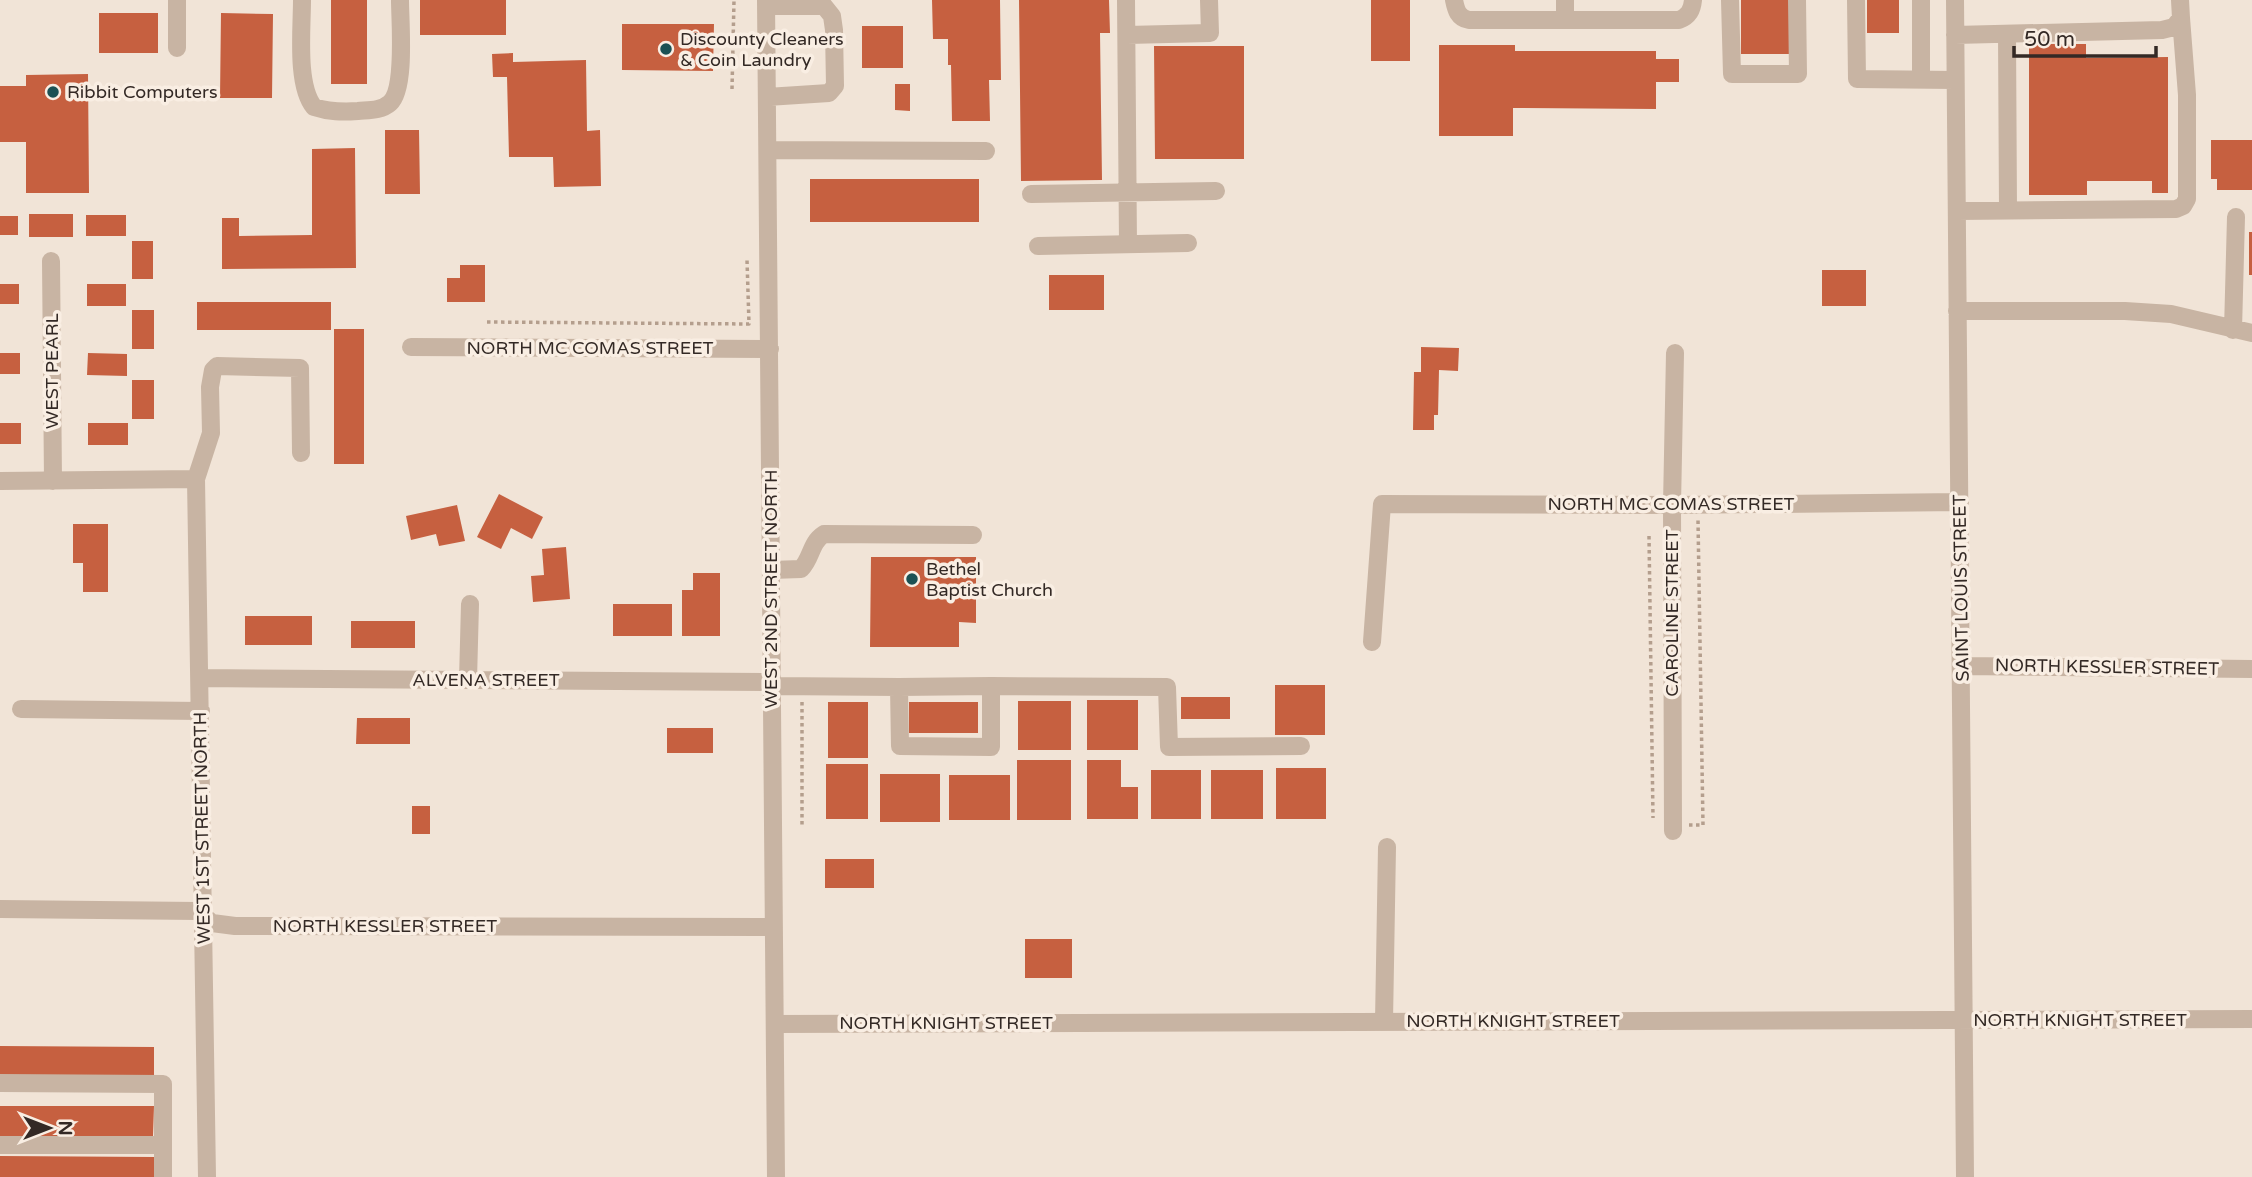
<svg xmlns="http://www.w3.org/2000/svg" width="2252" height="1177" viewBox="0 0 2252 1177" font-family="'Varela Round',sans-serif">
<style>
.building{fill:#c66040}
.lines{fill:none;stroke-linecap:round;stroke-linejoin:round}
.path{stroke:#b49e8d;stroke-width:3.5;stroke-dasharray:3.5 3.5;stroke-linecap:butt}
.minor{stroke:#c8b4a3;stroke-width:18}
.poi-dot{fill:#1b5154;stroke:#f9eee3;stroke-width:2.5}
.labels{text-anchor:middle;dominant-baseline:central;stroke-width:7;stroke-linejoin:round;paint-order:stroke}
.poi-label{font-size:18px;fill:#332925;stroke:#f9eee3;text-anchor:start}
.street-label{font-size:18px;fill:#332925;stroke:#f9eee3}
</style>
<rect width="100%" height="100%" fill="#f1e4d7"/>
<!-- building -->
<path class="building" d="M331,0H367V84H331Z
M420,0H506V35H420Z
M932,0H1000L1001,80H989L990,121H952L951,65H948V39H933Z
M1019,0H1109L1110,33H1100L1102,180L1021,181Z
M1371,0H1410V61H1371Z
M1741,0H1790V54H1741Z
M1867,0H1899V33H1867Z
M99,13H158V53H99Z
M221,13L273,14L272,98H220Z
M622,24H714L713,71L622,70Z
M862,26H903V68H862Z
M2029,44H2086V58L2168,57V193H2152V181H2087V195H2029Z
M1439,45H1515V51H1656V59H1679V82H1656V109L1513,108V136H1439Z
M1154,46H1244V159H1155Z
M513,53V62L586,60L587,131L600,130L601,186L554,187L553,157H509L507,77H493L492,54Z
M88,74L89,193H26V142H0V86H26V75Z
M895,84H910V111L895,110Z
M385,130H419L420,194H385Z
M2211,140H2252V190H2217V179H2211Z
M355,148L356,268L222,269V218H239V236L312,235V149Z
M810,179H979V222H810Z
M29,214H73V237H29Z
M86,215H126V236H86Z
M0,216H18V235H0Z
M2249,232H2252V275H2249Z
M132,241H153V279H132Z
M460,265H485V302H447V278H460Z
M1822,270H1866V306H1822Z
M1049,275H1104V310H1049Z
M0,284H19V304H0Z
M87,284H126V306H87Z
M197,302H331V330H197Z
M132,310H154V349H132Z
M334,329H364V464H334Z
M1421,347L1459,348L1458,371L1439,370L1438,415H1434V430H1413L1414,372H1421Z
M0,353H20V374H0Z
M88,353L127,354V376L87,375Z
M132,380H154V419H132Z
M0,423H21V444H0Z
M88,423H128V445H88Z
M499,494L543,517L532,539L511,528L501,549L477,537Z
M457,505L465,541L439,546L436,534L411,540L406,516Z
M73,524H108V592H83V563H73Z
M566,547L570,599L533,602L531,576L544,575L542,549Z
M871,557H976V623L959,622V647H870Z
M693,573H720V636H682V590H693Z
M613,604H672V636H613Z
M245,616H312V645H245Z
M351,621H415V648H351Z
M1275,685H1325V735H1275Z
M1181,697H1230V719H1181Z
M1087,700H1138V750H1087Z
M1018,701H1071V750H1018Z
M828,702H868V758H828Z
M909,702H978V733H909Z
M357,718H410V744H356Z
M667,728H713V753H667Z
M1017,760H1071V820H1017Z
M1087,760H1121V787H1138V819H1087Z
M826,764H868V819H826Z
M1276,768H1326V819H1276Z
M1151,770H1201V819H1151Z
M1211,770H1263V819H1211Z
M880,774H940V822H880Z
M949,775H1010V820H949Z
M412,806H430V834H412Z
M825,859H874V888H825Z
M1025,939H1072V978H1025Z
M0,1046L154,1047V1077L0,1076Z
M0,1106H154L153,1136H0Z
M0,1156L154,1157V1177H0Z"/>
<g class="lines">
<!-- path -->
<path class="path" d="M732,89L734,0
M487,322L749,324L747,260
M1649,536L1653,818
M802,702V827
M1689,825H1703L1698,520"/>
<!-- minor -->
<path class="minor" d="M302,0C302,29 296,85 314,107C329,112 342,112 358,111C368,110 381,111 390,103C406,89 400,22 400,0
M766,0L776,1177
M1126,0L1128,244
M1454,0C1456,10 1458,18 1469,20H1679C1689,16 1692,10 1693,0
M1565,0V20
M1730,0L1732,74H1798L1797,0
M1856,0L1857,79L1955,80
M1921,0V80
M1955,0L1965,1177
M767,6H824L832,16L834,30L835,86L829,93L767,97
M2007,34L2008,210
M1127,35L1210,33L1209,0
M1955,35L2162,30L2174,27L2181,18L2180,0
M177,48V0
M768,150L986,151
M1031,194L1216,191
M1957,211L2176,209L2183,206L2187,199V95L2181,18
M1038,246L1188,243
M51,261L53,481
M1957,311H2125L2171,314L2252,333
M2233,330L2236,217
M411,347L770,349
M0,481L196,479
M771,570L801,569C812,558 810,543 824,534L973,535
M1372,642L1382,504L1672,505L1960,502
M1962,666L2252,669
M200,678L772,682
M468,680L470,604
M772,686L899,687L900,746L991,747V686L1167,687L1169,747L1301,746
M899,687L991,686
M21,709L201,711
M1673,831L1672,505L1675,353
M0,909L198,911L212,923L235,926L774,927
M1384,1022L1387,847
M775,1024L2252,1019
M0,1083L163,1084V1177
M0,1145H163
M207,1177L196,479L211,433L210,387L213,370L217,366L300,368L301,453"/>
</g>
<!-- markers -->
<g class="poi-dot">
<circle cx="666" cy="49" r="7"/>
<circle cx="53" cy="92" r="7"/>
<circle cx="912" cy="579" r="7"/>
</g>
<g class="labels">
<!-- poi labels -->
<g class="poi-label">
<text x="680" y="39">Discounty Cleaners<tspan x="680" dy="21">&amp; Coin Laundry</tspan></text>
<text x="67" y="92">Ribbit Computers</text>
<text x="926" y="569">Bethel<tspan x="926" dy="21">Baptist Church</tspan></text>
</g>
<!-- street labels -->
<g class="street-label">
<text x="590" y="348">NORTH MC COMAS STREET</text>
<text transform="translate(52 371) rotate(-90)">WEST PEARL</text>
<text x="1671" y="504">NORTH MC COMAS STREET</text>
<text transform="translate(1961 588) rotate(-91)">SAINT LOUIS STREET</text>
<text transform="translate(771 589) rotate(-90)">WEST 2ND STREET NORTH</text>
<text transform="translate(1672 613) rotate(-90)">CAROLINE STREET</text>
<text transform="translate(2107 667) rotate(1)">NORTH KESSLER STREET</text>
<text x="486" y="680">ALVENA STREET</text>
<text transform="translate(202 828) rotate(-91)">WEST 1ST STREET NORTH</text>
<text x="385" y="926">NORTH KESSLER STREET</text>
<text x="2080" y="1020">NORTH KNIGHT STREET</text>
<text x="1513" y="1021">NORTH KNIGHT STREET</text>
<text x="946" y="1023">NORTH KNIGHT STREET</text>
</g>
</g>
<!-- north arrow -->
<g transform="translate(49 1128) rotate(90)" stroke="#f9eee3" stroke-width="5" paint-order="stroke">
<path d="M0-5L12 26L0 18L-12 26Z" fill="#332925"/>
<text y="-10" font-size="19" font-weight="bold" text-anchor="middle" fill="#332925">N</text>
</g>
<!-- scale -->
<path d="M2014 46v10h142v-10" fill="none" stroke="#332925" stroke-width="3.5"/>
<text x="2024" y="46" font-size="21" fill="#332925" stroke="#f9eee3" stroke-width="5" paint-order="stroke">50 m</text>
</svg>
